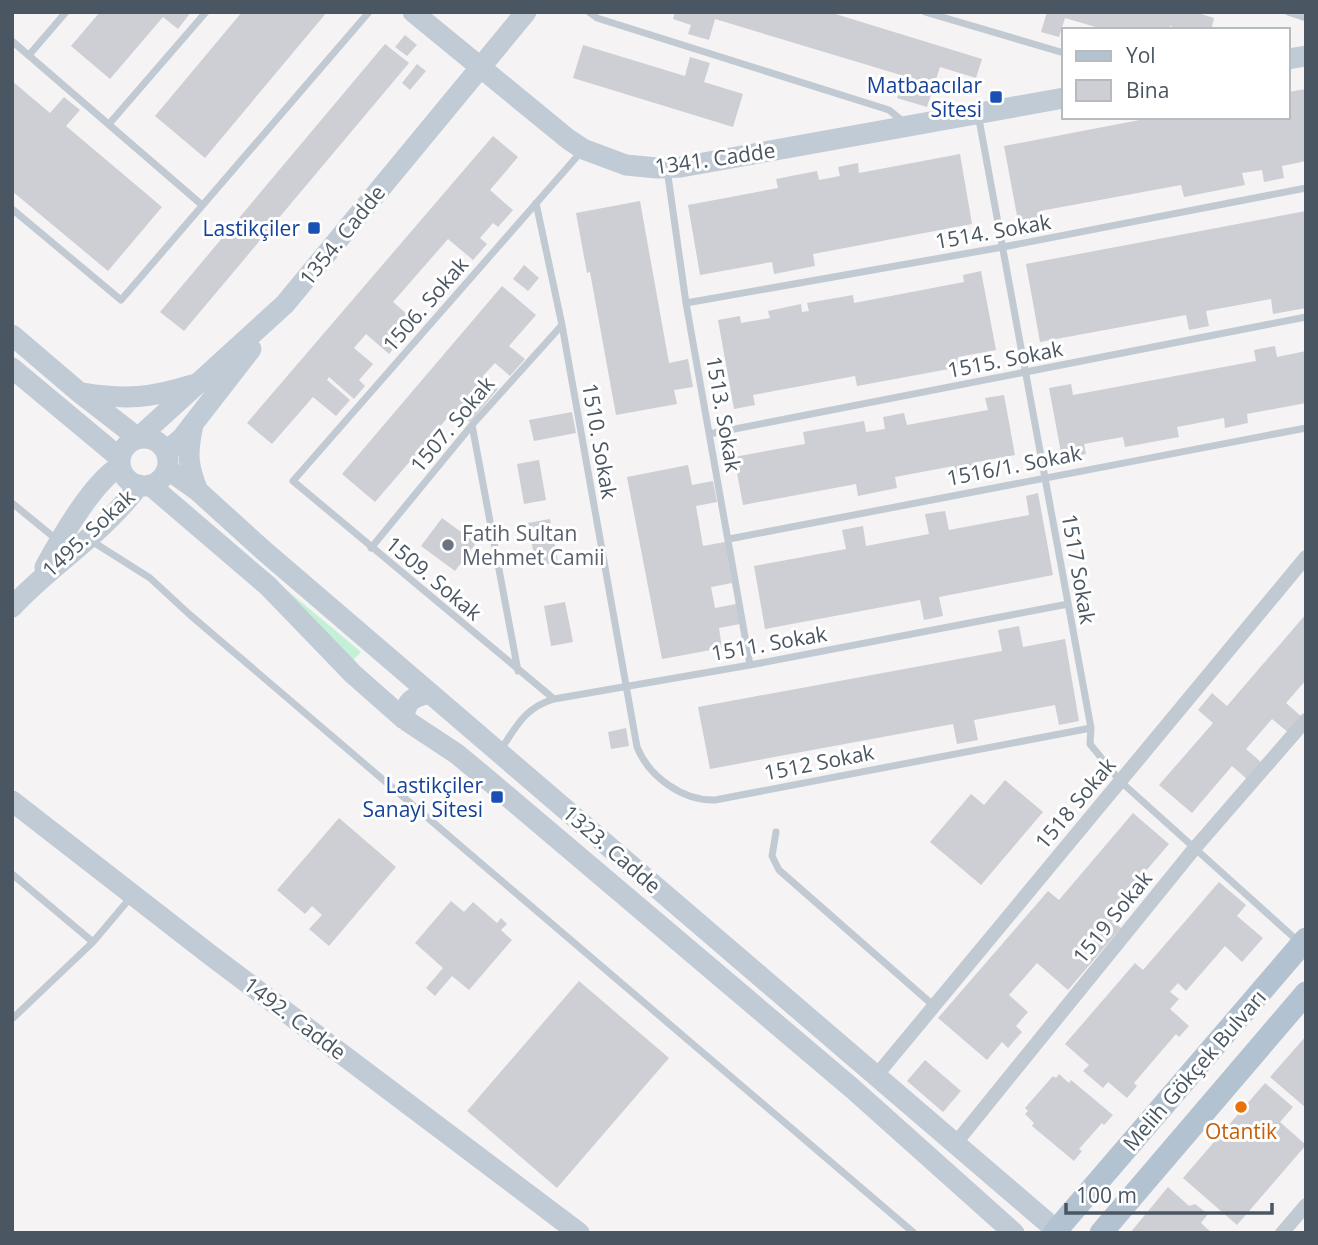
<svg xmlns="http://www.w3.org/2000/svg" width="1318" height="1245" viewBox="0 0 1318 1245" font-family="'Open Sans',sans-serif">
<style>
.green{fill:#c3f1d5}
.building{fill:#cdcfd5}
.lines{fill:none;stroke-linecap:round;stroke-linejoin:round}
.lane{stroke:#c1cad2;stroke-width:7}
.street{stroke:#c1cad2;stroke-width:14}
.secondary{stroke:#c1cbd6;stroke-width:21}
.primary{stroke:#b3c2d1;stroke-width:23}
.transit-dot{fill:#1a4fb4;stroke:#fff;stroke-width:2.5}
.worship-dot{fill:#6b7280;stroke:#fff;stroke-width:2.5}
.food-dot{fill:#e8710a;stroke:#fff;stroke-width:2.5}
.labels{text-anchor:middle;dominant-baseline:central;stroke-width:6;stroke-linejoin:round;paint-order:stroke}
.transit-label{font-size:21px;fill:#164399;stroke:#fff;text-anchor:end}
.street-label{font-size:21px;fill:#4a5661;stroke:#fff}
.worship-label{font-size:21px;fill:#5b616d;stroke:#fff;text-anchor:start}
.food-label{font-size:21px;fill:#c56008;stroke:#fff}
</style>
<rect width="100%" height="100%" fill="#f5f3f3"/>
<!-- green -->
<path class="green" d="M282,586L361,652L352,661Z"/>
<!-- building -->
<path class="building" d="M100,12H191L178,29L163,17L110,79L71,46Z
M242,12H327L205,158L155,116Z
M675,12H829L982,59L976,78L940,67L927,107L897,98L904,76L715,19L709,40L688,34L691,25L673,19Z
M1047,12H1195L1214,18L1211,30H1181L1170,26L1169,30H1106L1065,18L1059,37L1041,32Z
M405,35L417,45L407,56L395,47Z
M385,44L409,63L184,331L160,312Z
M583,45L685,76L690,57L710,63L704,82L743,94L733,127L573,78Z
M417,64L426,71L410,90L402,83Z
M12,81L50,113L64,97L80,110L66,126L162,207L108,271L12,191Z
M1306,89V161L1282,166L1284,178L1264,182L1262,170L1242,173L1245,185L1184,197L1181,185L1040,211L1044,232L1021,237L1004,146L1155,117H1288V92Z
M493,136L518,157L490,190L513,210L498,227L493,223L480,238L487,244L473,260L448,239L393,302L416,322L389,354L366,334L354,348L373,364L359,380L365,386L354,399L329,377L327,380L350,400L336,416L313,397L272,444L247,423Z
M960,154L972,224L813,254L815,266L774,274L772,262L700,275L688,205L778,188L776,179L817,171L819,180L840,176L838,167L858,163L859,173Z
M640,201L669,363L688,359L693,387L674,390L677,404L616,415L590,272L587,273L576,213Z
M1306,211V308L1273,314L1271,299L1206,311L1209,326L1189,330L1186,315L1040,342L1026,264Z
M524,265L539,278L528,291L513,279Z
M981,271L996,350L958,357L960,367L857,386L855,376L753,395L755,405L734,409L718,320L740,316L741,323L770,318L768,311L801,304L802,312L809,311L807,303L853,295L854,303L964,282L963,275Z
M502,286L536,315L509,346L525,359L510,376L495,363L483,376L498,389L470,422L455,409L375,502L342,474Z
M1275,346L1277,357L1306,351V403L1247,414L1248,423L1225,428L1224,418L1177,427L1179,437L1125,447L1123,437L1084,444L1086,454L1062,458L1049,388L1071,384L1073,395L1256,361L1254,350Z
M1004,395L1015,455L977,462L979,473L956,477L954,466L895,477L897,488L858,496L856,484L743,505L734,457L805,444L803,432L864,421L866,432L885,429L883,417L904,413L907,425L988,410L985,398Z
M572,412L576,433L534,441L529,420Z
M539,460L546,500L524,504L517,464Z
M688,465L692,485L713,481L717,502L696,506L703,546L725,542L732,583L711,587L715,608L736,604L740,624L719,628L722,648L662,659L627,477Z
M1038,493L1053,575L939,597L943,616L924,620L920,600L765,629L754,566L846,549L842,530L863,526L866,546L929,534L925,514L945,511L949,530L1029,515L1026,496Z
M442,518L476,543L455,571L421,546Z
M550,519L558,562L536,566L528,523Z
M565,602L573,642L551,646L544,606Z
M1306,614V680L1286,703L1302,717L1289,733L1272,719L1246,749L1262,763L1248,780L1232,766L1192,813L1159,785L1213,723L1198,710L1212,693L1227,706Z
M1019,626L1023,647L1065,639L1079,721L1059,725L1055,705L974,720L978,740L957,744L953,724L710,769L698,707L1002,651L998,630Z
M626,728L629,746L611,749L608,732Z
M1005,780L1043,812L981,885L930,842L971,794L984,805Z
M1133,813L1169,844L1107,916L1121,928L1068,990L1037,963L1009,995L1028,1012L1016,1026L1022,1032L1008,1048L1002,1042L987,1060L938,1018L1048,891L1059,900Z
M339,818L396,867L329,946L309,929L322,915L312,906L305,914L277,890Z
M1219,882L1246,905L1237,916L1263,938L1242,962L1225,946L1186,991L1178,983L1170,992L1179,999L1170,1009L1189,1026L1179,1037L1176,1034L1134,1083L1137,1086L1127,1098L1108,1082L1103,1088L1083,1071L1089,1065L1065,1044L1135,963L1143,970Z
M451,901L464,912L473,902L497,923L501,918L507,924L501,930L512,940L469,990L452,976L435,996L426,988L443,968L415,943Z
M579,981L669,1058L557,1188L467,1111Z
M1306,1036V1108L1270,1077Z
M925,1060L961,1091L943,1112L907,1081Z
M1059,1074L1069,1083L1071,1080L1113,1115L1104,1125L1102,1123L1079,1149L1082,1151L1074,1161L1032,1126L1034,1123L1025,1114L1028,1111L1025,1108L1053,1076L1056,1078Z
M1265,1083L1293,1107L1280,1122L1306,1145L1237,1225L1183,1178Z
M1168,1187L1189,1206L1195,1204L1208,1214L1201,1223L1212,1233H1130Z"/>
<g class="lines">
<!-- lane -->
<path class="lane" d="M589,12L597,18L889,110L905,123
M925,12L1064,53
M1288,12L1306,18
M12,41L202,205
M29,55L66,12
M978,114L1091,728L1090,744L1120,781L1300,943
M109,124L206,12
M667,169L686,303L750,665
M536,203L562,325L637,747C649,777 683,801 715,800L1091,728
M12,209L121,300L369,12
M686,303L1003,247L1306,188
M472,425L518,671
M709,434L1306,317
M12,503L56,539
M729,539L1306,428
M90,540L150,578L189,614L914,1233
M371,548L472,425L562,325
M554,699L293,481L581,152
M500,751C516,727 524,708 554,699L750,665L1068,604
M776,832L772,856L779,870L934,1006
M12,874L93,942
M12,1019L93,942L131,897"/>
<!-- street -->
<path class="street" d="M876,1076L1306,557
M955,1144L1194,849L1306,720
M1282,1233L1306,1205"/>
<!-- secondary -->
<path class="secondary" d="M413,12L568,139L583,149L626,165L657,168L681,167L1064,98
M1288,59L1306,56
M12,335L80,393L138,438
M12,368L120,458
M83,393C125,400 151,398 192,385
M193,425C187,452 187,465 198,491
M138,438L285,304L526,12
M120 462a24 24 0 1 1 48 0a24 24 0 1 1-48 0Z
M166,452L182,438L251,349
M167,469L198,491L263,550L1056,1230
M150,485L268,586L353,674L404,719L457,754L493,784L853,1089L1014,1233
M45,567C61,538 92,483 120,466
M12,607C52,564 104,533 139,485
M404,719C406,699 412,698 430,693
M12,801L209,954L579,1233"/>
<!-- primary -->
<path class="primary" d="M1054,1233L1306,939
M1101,1233L1306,993"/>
</g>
<!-- markers -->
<g class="transit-dot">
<rect x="989" y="90" width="14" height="14" rx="3.5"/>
<rect x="307" y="221" width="14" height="14" rx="3.5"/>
<rect x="490" y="790" width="14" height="14" rx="3.5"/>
</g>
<circle class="worship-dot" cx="448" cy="545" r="7"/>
<circle class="food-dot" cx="1241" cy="1107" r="7"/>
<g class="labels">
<!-- transit labels -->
<g class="transit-label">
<text x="982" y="85">Matbaacılar<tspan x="982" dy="24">Sitesi</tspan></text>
<text x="300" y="228">Lastikçiler</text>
<text x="483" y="785">Lastikçiler<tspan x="483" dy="24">Sanayi Sitesi</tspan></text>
</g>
<!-- street labels -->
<g class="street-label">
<text transform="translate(715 158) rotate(-8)">1341. Cadde</text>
<text transform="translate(993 231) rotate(-10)">1514. Sokak</text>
<text transform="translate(342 235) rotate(-51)">1354. Cadde</text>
<text transform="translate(425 304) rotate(-49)">1506. Sokak</text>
<text transform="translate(1005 359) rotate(-11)">1515. Sokak</text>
<text transform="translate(724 414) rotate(80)">1513. Sokak</text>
<text transform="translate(452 424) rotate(-50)">1507. Sokak</text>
<text transform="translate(600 441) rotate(80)">1510. Sokak</text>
<text transform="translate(1014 465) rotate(-11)">1516/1. Sokak</text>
<text transform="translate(88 533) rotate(-43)">1495. Sokak</text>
<text transform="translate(1079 569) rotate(80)">1517 Sokak</text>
<text transform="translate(434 578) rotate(40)">1509. Sokak</text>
<text transform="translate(769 643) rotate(-10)">1511. Sokak</text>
<text transform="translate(819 762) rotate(-11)">1512 Sokak</text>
<text transform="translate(1075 803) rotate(-50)">1518 Sokak</text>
<text transform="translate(612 849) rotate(41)">1323. Cadde</text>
<text transform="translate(1112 917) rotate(-51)">1519 Sokak</text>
<text transform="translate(295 1018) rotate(37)">1492. Cadde</text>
<text transform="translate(1194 1070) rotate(-49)">Melih Gökçek Bulvarı</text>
</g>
<!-- worship labels -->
<g class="worship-label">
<text x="462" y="533">Fatih Sultan<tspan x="462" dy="24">Mehmet Camii</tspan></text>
</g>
<!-- food labels -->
<g class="food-label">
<text x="1241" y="1131">Otantik</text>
</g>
</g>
<!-- border -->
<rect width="1318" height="1245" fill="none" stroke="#4a5661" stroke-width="28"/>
<!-- legend -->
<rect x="1062" y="28" width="228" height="91" fill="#ffffff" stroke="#b7bbc0" stroke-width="2"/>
<rect x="1076" y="51" width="35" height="10" fill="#b3c2d1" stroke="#b7bbc0" stroke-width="2"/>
<text x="1126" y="63" font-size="21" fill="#4a5661">Yol</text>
<rect x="1076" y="80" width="35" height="21" fill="#cdcfd5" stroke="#b7bbc0" stroke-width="2"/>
<text x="1126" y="98" font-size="21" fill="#4a5661">Bina</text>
<!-- scale -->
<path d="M1066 1203v10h206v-10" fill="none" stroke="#4a5661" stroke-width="3.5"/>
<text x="1076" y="1203" font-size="21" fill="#4a5661" stroke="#ffffff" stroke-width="5" paint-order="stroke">100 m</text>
</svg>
